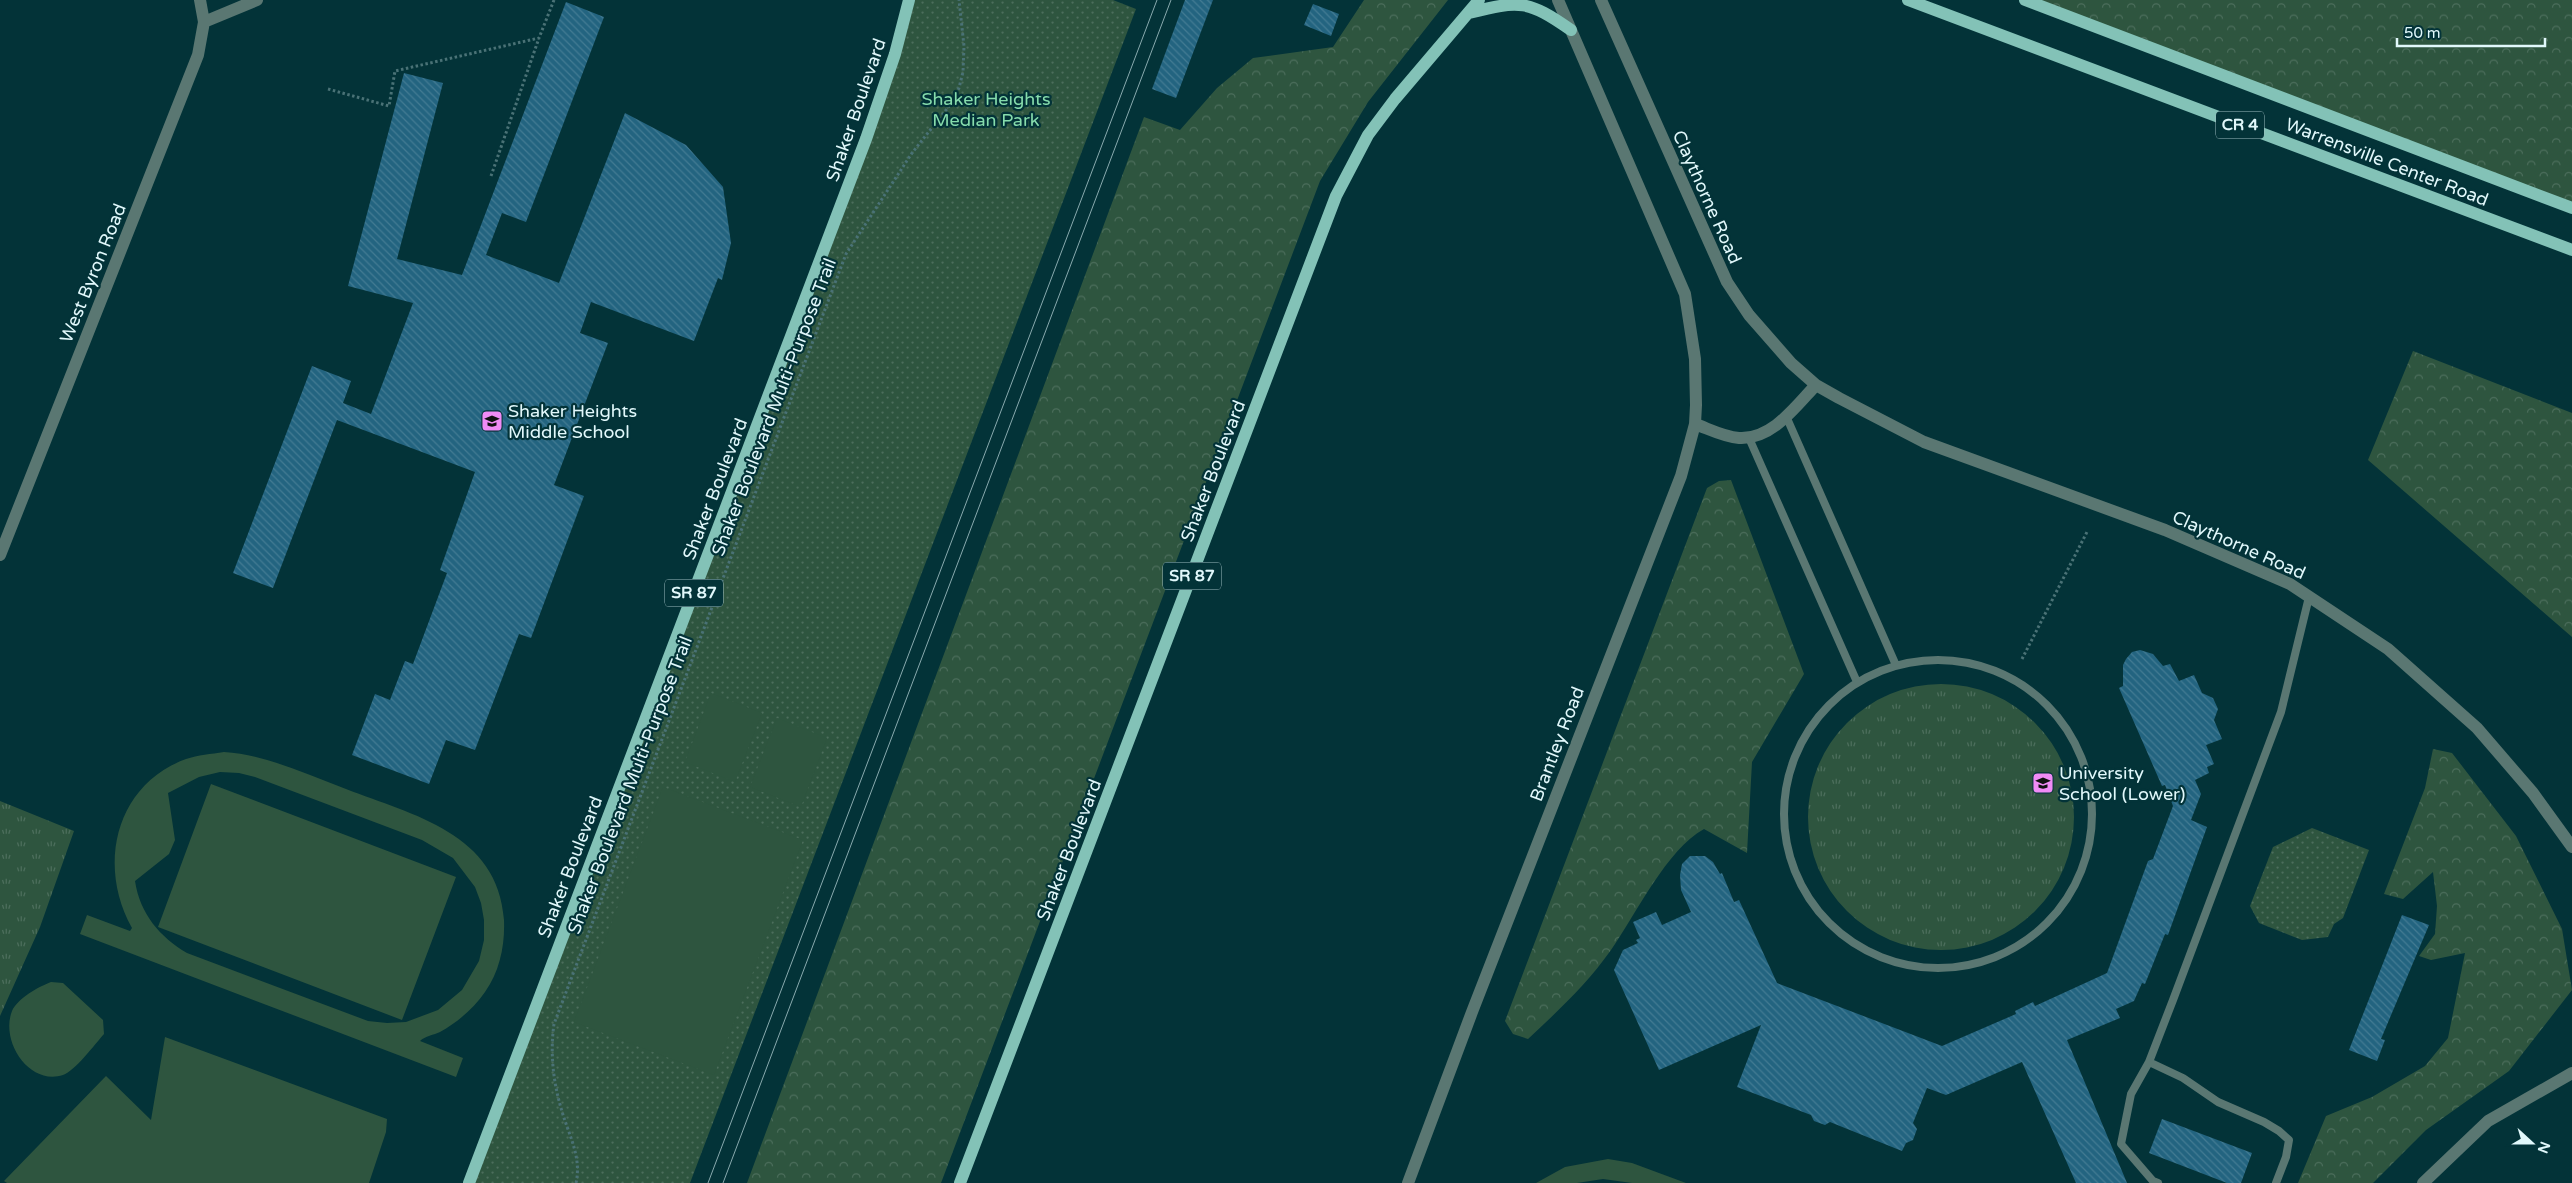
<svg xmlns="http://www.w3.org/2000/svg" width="2572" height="1183" viewBox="0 0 2572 1183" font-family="'Varela Round',sans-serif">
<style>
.grass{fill:url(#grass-tufts)}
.forest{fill:url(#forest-crowns)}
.park{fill:url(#park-dots)}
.pitch{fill:#2e553f;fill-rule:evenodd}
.building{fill:url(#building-back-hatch)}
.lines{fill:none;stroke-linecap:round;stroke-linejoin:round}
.path{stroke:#4a7276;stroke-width:3;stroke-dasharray:2.5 2.5;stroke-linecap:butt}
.lane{stroke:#5a7772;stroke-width:8}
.street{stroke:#5a7772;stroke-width:12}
.primary{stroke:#83c2b7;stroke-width:12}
.tram{stroke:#89aaae;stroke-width:1}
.labels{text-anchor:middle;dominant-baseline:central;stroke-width:4.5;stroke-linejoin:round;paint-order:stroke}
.shield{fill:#033338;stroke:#9ebdc0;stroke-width:1}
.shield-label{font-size:16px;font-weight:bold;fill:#e1f8fb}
.park-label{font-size:18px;fill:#86dcac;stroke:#033338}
.street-label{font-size:18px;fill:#e1f8fb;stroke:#033338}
.poi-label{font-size:18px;fill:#e1f8fb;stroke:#033338;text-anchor:start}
</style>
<defs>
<pattern id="grass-tufts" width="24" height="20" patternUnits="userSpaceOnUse" patternTransform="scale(1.25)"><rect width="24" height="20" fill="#2e553f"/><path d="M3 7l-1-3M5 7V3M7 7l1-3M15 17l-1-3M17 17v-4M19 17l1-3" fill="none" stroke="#4c6e5c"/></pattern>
<pattern id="forest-crowns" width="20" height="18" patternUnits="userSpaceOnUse" patternTransform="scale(1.25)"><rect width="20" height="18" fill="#2e553f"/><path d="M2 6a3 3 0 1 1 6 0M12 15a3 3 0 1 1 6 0" fill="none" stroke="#4c6e5c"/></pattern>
<pattern id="park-dots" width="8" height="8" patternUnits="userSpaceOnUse" patternTransform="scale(1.25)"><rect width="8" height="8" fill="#2e553f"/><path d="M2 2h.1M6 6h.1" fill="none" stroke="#4c6e5c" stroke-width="1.8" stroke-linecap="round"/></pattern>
<pattern id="building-back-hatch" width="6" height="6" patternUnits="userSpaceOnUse" patternTransform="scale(1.25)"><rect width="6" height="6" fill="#236480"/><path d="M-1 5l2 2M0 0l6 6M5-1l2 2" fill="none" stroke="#437b93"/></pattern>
</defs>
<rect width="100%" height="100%" fill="#033338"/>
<!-- grass -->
<path class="grass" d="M1808 817a133 133 0 1 1 266 0a133 133 0 1 1-266 0Z
M0,801L74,831L40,927L0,1016Z"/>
<!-- forest -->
<path class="forest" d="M1364,0H1448L1368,102L1320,181L941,1183H747L1144,117L1180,130L1217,88L1253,58L1333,47Z
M2025,0H2572V208Z
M2413,351L2572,413V637L2368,460Z
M1731,480L1804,674L1752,762L1747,853L1704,829C1667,849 1636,914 1611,950C1587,984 1558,1011 1528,1039L1513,1034L1505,1021L1707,488L1719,481Z
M2433,749L2452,753L2516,836L2562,929L2572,990L2509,1071L2426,1130L2373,1183H2298L2326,1116L2372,1097L2425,1066L2448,1038L2465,953L2431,960L2419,956L2435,934L2437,906L2433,872L2403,899L2384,894L2425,788Z"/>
<!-- park -->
<path class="park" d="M909,0H1113L1136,9L690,1183H469L770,394Z
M2312,828L2369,850L2343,918L2334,924L2328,937L2302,940L2259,923L2250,906L2273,847Z"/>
<!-- pitch -->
<path class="pitch" d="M711,693L762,713L735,782L685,762Z
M777,718L827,738L801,807L750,787Z
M224,752C267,755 306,774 346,789C413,815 498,833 504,920C505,945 500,971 485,992C474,1008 458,1022 440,1032C434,1035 425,1036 420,1041L463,1058L456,1077L80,934L87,915L130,931L132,928C97,866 115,785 186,759C198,755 211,754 224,752ZM220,772L239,773L255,777L422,840L453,858L475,887L481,903L484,920V940L479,961L462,990L438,1010L406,1022L387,1023L368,1021L187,953C160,937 140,914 135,881L169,854L175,840L168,793L199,777Z
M211,784L456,877L402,1020L158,927Z
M663,787L803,840L714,1075L574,1022Z
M51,982L63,983L103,1020L104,1034C95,1044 75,1071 63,1075C29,1086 0,1041 12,1011C18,998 38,987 51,982Z
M165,1037L387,1119L386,1132L369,1183H7L4,1181L106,1076L151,1120Z
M1608,1159L1632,1163L1686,1183H1632L1603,1179L1577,1183H1536L1565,1167Z"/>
<!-- building -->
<path class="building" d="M1185,0H1213L1176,98L1152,89Z
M566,2L604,17L526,222L502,213L486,255L559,283L625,113L686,145L723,187L731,243L722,280L718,278L694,341L591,302L580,333L608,343L554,485L584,496L531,638L519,634L475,750L446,740L429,784L352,755L375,694L390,700L405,661L413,664L447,573L440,570L475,472L337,420L273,588L233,573L312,366L351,381L343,403L371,414L413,303L348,286L404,73L443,83L397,259L462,275Z
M1313,4L1339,14L1331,36L1304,25Z
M2140,650L2153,654L2163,666L2170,664L2179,681L2194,675L2202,693L2213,698L2218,709L2214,720L2222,739L2206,745L2214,764L2207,767L2209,773L2195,780L2201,794L2191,820L2207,827L2168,935L2165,934L2145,984L2142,983L2134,1001L2116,1009L2120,1018L2067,1040L2127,1183H2076L2022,1062L1946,1095L1927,1088L1913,1123L1917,1129L1913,1140L1906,1143L1902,1151L1830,1122L1825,1125L1814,1121L1811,1115L1737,1087L1761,1025L1659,1070L1614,970L1623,950L1638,943L1636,940L1640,938L1633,922L1656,912L1662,925L1691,912L1681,890L1680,875L1682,864L1690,856H1705L1713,862L1720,874L1722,873L1734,902L1739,900L1777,983L1942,1046L2016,1014L2015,1011L2033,1002L2035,1006L2107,973L2148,861L2153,859L2173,806L2165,785L2162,786L2119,688L2123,686V665L2126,659L2132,652Z
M2402,915L2429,925L2381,1039L2385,1040L2377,1061L2349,1050Z
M2162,1119L2252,1153L2241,1183H2227L2149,1153Z"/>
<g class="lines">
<!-- path -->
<path class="path" d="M328,89L389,106L395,71L539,38L554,0
M491,176L539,38
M2022,659L2088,530
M576,1183C582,1156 568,1134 561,1108C553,1081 550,1052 554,1024L846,254L912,153L950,105L959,88L963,72L964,46L959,0"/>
<!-- lane -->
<path class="lane" d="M1786,416L1895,663
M1749,438L1857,682
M1784 814a154 154 0 1 1 308 0a154 154 0 1 1-308 0Z
M2149,1062L2183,1078L2218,1102L2264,1122L2279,1131L2289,1140L2286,1157L2276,1183
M2158,1183L2153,1181L2121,1144L2131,1094L2149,1062L2173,1000L2281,712L2309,597"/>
<!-- street -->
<path class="street" d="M1601,0L1727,282L1749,315L1791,363L1816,385L1839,398L1924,442L2165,530L2290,584L2388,649L2477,728L2533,793L2572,847
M204,22L257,0
M1695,424C1709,429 1724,437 1739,438C1772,440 1796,406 1816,385
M0,555L198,55L204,22L200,0
M1408,1183L1472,1012L1681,476L1695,424L1696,405L1695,359L1685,294L1558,0
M2423,1183L2488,1121L2572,1073"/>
<!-- primary -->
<path class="primary" d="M1908,0L2572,250
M2025,0L2572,208
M1469,13C1520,0 1528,0 1571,30
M469,1183L866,139L895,54L909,0
M960,1183L1336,196L1368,135L1395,99L1479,0"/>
<!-- tram -->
<path class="tram" d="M708,1183L1157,0
M723,1183L1171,0"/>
</g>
<!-- icons -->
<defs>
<g id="school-square" transform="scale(1.125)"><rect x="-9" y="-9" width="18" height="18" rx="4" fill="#f08bf5" stroke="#033338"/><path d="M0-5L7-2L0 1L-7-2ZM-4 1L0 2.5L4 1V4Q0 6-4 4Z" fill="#111"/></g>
</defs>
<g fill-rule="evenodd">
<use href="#school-square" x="492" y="421"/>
<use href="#school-square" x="2043" y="783"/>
</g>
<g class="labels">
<!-- shield labels -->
<g class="shield">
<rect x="2216" y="111.5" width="48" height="27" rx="4"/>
<rect x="1163" y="562.5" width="58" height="27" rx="4"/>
<rect x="665" y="579.5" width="58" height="27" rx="4"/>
</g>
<g class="shield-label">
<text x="2240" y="125">CR 4</text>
<text x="1192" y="576">SR 87</text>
<text x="694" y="593">SR 87</text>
</g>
<!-- park labels -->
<g class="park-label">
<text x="986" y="99">Shaker Heights<tspan x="986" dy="21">Median Park</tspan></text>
</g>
<!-- street labels -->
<g class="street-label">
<text transform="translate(856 110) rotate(-71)">Shaker Boulevard</text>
<text transform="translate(2387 162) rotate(21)">Warrensville Center Road</text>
<text transform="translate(1707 197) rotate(66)">Claythorne Road</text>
<text transform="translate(93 273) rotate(-68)">West Byron Road</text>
<text transform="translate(774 407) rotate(-69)">Shaker Boulevard Multi-Purpose Trail</text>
<text transform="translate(1213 471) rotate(-69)">Shaker Boulevard</text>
<text transform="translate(715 489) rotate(-69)">Shaker Boulevard</text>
<text transform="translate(2239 545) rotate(24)">Claythorne Road</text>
<text transform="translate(1557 744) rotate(-69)">Brantley Road</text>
<text transform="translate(630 785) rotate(-69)">Shaker Boulevard Multi-Purpose Trail</text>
<text transform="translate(1069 850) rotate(-69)">Shaker Boulevard</text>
<text transform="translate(570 867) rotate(-69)">Shaker Boulevard</text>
</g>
<!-- poi labels -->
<g class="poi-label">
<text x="508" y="411">Shaker Heights<tspan x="508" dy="21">Middle School</tspan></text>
<text x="2059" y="773">University<tspan x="2059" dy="21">School (Lower)</tspan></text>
</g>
</g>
<!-- north arrow -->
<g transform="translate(2532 1143) rotate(111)" stroke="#033338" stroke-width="4" paint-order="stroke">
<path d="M0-4L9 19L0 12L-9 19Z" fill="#e1f8fb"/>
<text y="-8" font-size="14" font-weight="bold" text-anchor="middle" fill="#e1f8fb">N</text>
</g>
<!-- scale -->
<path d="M2397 38v8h148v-8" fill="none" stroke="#e1f8fb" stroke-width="2.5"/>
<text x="2404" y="38" font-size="15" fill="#e1f8fb" stroke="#033338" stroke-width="4" paint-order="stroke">50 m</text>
</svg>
